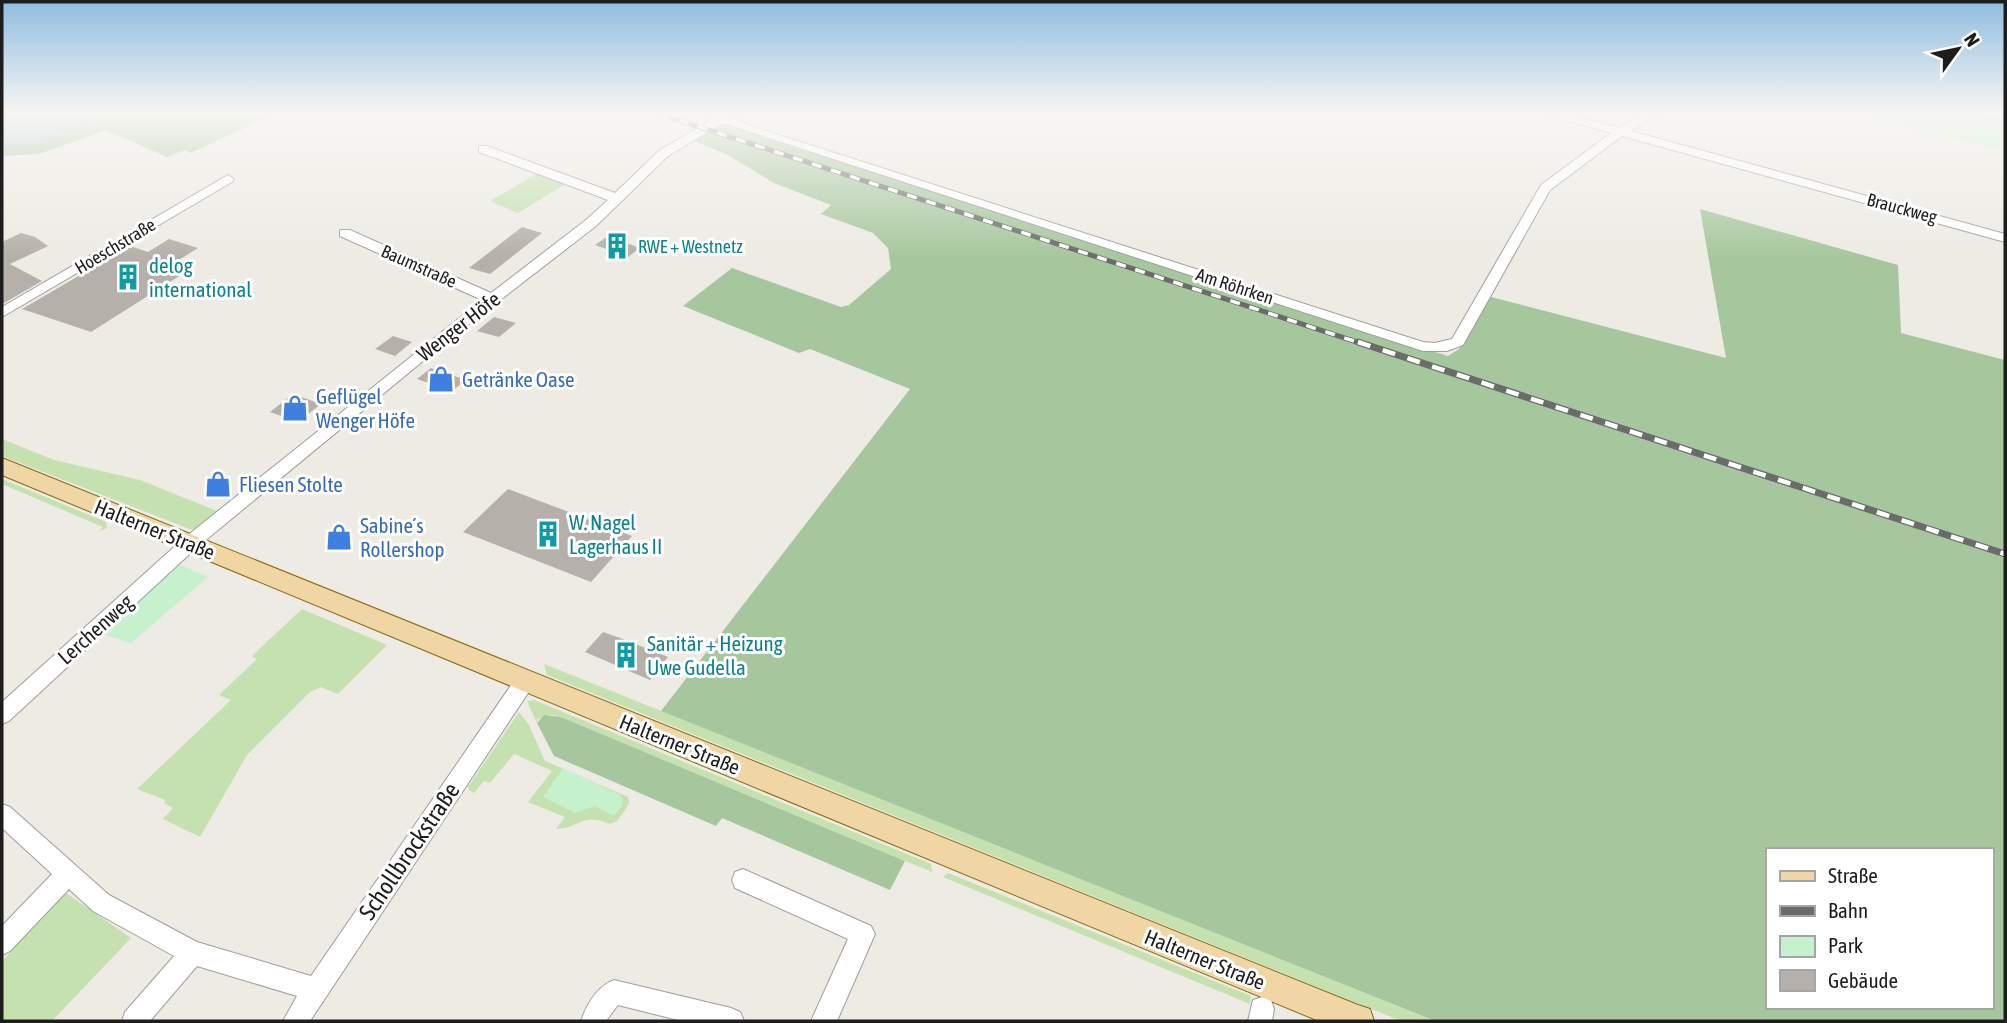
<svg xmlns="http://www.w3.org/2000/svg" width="2007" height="1023" viewBox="0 0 2007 1023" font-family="'Asap Condensed',sans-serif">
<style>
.grass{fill:#c4e1af}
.forest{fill:#a6c79d;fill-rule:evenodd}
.park{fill:#c5f2cd}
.water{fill:#a9c8d5}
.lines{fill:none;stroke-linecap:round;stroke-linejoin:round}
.stream{stroke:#a9c8d5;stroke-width:3.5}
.building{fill:#b6b0aa}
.minor-casing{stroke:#9e9e9e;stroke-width:2}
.major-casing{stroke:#846811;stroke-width:2}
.minor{fill:#fff;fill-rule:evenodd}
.major{fill:#f0d6a5;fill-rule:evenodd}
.rail-far1-casing{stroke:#6b6b6b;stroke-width:5}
.rail-casing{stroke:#6b6b6b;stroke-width:7}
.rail-far1{stroke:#fff;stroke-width:3.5;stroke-dasharray:10;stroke-linecap:butt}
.rail{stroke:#fff;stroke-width:4.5;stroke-dasharray:13;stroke-linecap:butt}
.labels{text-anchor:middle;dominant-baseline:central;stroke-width:6;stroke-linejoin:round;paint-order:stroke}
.far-street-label{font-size:18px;fill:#1d1d1d;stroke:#fff}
.far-culture-label{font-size:18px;fill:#0d838f;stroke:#fff;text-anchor:start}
.culture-label{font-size:21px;fill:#0d838f;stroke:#fff;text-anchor:start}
.street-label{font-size:21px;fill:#1d1d1d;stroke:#fff}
.shop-label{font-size:21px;fill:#366cbe;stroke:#fff;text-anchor:start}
.near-street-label{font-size:24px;fill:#1d1d1d;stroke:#fff}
</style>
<rect width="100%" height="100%" fill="#edebe4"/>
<!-- grass -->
<path class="grass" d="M538,173L567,183L518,213L490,201Z
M2,439L54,460L140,480L217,511L229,503L197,530L190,529L2,456Z
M2,479L106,522L107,528L99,531L103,527L2,484Z
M302,609L387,645L338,694L321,687L310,692L247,755L200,837L163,819L173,808L164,803L165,800L137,789L231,700L219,695L257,659L252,656Z
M544,664L1434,1021H1401L547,675Z
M534,700L931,864L932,872L561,717L552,715L537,719V723L527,701Z
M519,712L529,725L545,761L628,797L629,804L617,821L610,824C583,812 580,828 556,829L565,817L528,802L552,771L514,754L490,783L484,781L474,793L469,790L468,787Z
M948,873L1251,996L1250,1004L943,877Z
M66,893L131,938L52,1021H2V961Z"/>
<!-- forest -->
<path class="forest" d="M99,114H275L190,153L185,150L167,157L106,130L39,154L2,156V146L43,141L55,134L60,136L92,123Z
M726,121L747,132L1448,356L1459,349L1487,296L1726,358L1700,209L1898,265L1901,333L2005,360V1021H1435L661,711L910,389L810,349L799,353L683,306L732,268L841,307L849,305L891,269L888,248L873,233L821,214L831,205L774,183L728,155L689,139ZM1767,850H1991V1007H1767Z
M544,715L561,717L905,861L890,890L722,818L716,826L554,756L537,723Z"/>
<!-- park -->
<path class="park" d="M1867,114H2005V151L1868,118Z
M178,564L208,577L131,643L102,634Z
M563,768L620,795L623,799L622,806L614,816L595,806L575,813L543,797Z"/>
<!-- water -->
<path class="water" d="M2,114H99C93,125 69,138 55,134L39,144L2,146Z"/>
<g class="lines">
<!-- stream -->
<path class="stream" d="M1975,114L2005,124"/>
</g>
<!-- building -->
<path class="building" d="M522,227L542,233L490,274L469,268Z
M21,233L35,237L48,246L10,264L42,281L4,303L2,302V242Z
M608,236L640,248L628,257L595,245Z
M169,239L198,248L177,261L195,266L91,332L22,309L130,246L148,252Z
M494,317L516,323L499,337L477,331Z
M393,336L412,342L395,356L375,349Z
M431,368L466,380L452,391L417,379Z
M293,394L321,404L298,422L270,412Z
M508,489L632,536L591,582L463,532Z
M603,632L620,638L668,657L650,680L585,652Z"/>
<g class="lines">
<!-- minor casing -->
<g class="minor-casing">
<path id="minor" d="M722,114H735L731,118L754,127L1423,342L1435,343L1452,339L1541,185L1611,133L1552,116L1550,114H1567L1619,128L1644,114H1658L1631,131L2005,234V242L1622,136L1550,190L1463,345L1447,351H1423L723,123L668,156L596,226L446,342L195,549L9,721L2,724V702L183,539L482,300L340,236V230H350L491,293L586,220L608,200L479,152V146H487L615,193L660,150Z
M228,175L234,179L232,182L2,317V307Z
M525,673L532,675L535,681L532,687L310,1021H283L297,996L197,966L150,1021H122L125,1012L174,956L93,911L69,889L10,951L2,955V926L52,874L2,828V804L10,807L109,895L197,942L311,976L518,675Z
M743,869L871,926L875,934L837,1021H811L848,939L735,888L732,880L735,872Z
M614,980L731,1008L740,1012L744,1021H682L618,1005L606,1021H581C587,1004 596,987 614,980Z
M1262,997L1271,1000L1274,1009L1272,1021H1248L1253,1000Z"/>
</g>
<!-- major casing -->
<g class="major-casing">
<path id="major" d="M2,458L1358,1005L1370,1009L1374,1021H1319L2,475Z"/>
</g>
<!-- minor -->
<use href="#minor" class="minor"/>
<!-- major -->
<use href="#major" class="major"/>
<!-- rail-far1 casing -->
<g class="rail-far1-casing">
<path id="rail-far1" d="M660,114L1363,344"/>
</g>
<!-- rail casing -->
<g class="rail-casing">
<path id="rail" d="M1358,342L2005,554"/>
</g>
<!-- rail-far1 -->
<use href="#rail-far1" class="rail-far1"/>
<!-- rail -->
<use href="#rail" class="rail"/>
</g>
<!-- sky -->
<linearGradient id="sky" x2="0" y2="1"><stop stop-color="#8fbce0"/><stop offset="0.44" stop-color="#f7f6f3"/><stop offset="1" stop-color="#f7f6f3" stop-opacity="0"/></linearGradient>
<rect width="2007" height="257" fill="url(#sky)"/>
<!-- icons -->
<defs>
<g id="building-bare" transform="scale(2.1)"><path d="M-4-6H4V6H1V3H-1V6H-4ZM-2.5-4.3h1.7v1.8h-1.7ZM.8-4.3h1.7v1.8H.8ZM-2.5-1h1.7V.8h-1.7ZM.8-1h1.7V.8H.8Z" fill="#0f9aa8" stroke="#fff" stroke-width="2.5" paint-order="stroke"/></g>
<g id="shop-bare" transform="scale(2.1)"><path d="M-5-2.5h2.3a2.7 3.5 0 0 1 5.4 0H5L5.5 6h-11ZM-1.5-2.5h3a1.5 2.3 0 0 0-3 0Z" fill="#3f7fe0" stroke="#fff" stroke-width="2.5" paint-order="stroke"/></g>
</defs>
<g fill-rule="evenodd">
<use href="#building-bare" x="617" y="246"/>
<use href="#building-bare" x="128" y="277"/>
<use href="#shop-bare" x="441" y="379"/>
<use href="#shop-bare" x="295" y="408"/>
<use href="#shop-bare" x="218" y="484"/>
<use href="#building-bare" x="548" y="534"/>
<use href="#shop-bare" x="339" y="537"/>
<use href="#building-bare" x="626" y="655"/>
</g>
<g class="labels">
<!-- far-street labels -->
<g class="far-street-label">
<text transform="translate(1902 208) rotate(15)">Brauckweg</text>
<text transform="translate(115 246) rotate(-31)">Hoeschstraße</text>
<text transform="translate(419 266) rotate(24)">Baumstraße</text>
<text transform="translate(1235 286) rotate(18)">Am Röhrken</text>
</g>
<!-- far-culture labels -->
<g class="far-culture-label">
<text x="638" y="246">RWE + Westnetz</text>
</g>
<!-- culture labels -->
<g class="culture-label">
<text x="149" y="265">delog<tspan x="149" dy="24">international</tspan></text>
<text x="569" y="522">W. Nagel<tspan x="569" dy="24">Lagerhaus II</tspan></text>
<text x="647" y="643">Sanitär + Heizung<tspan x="647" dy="24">Uwe Gudella</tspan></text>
</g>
<!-- street labels -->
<g class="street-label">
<text transform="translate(458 326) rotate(-38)">Wenger Höfe</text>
<text transform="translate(155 529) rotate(22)">Halterner Straße</text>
<text transform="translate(95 629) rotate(-42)">Lerchenweg</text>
<text transform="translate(680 744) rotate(22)">Halterner Straße</text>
<text transform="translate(1205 959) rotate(22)">Halterner Straße</text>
</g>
<!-- shop labels -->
<g class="shop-label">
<text x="462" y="379">Getränke Oase</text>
<text x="316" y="396">Geflügel<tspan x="316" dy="24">Wenger Höfe</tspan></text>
<text x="239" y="484">Fliesen Stolte</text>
<text x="360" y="525">Sabine´s<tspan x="360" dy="24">Rollershop</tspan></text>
</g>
<!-- near-street labels -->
<g class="near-street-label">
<text transform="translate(409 851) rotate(-56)">Schollbrockstraße</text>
</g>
</g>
<!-- border -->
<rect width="2007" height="1023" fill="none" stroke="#1d1d1d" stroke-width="7"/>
<!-- legend -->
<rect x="1766" y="848" width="228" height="161" fill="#ffffff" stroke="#a5a5a5" stroke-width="2"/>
<rect x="1780" y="871" width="35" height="10" fill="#f0d6a5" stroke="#a5a5a5" stroke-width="2"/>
<text x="1828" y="883" font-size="21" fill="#1d1d1d">Straße</text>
<rect x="1780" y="906" width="35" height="10" fill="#6b6b6b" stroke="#a5a5a5" stroke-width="2"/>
<text x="1828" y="918" font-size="21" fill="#1d1d1d">Bahn</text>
<rect x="1780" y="936" width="35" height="21" fill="#c5f2cd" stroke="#a5a5a5" stroke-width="2"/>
<text x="1828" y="953" font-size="21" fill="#1d1d1d">Park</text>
<rect x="1780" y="970" width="35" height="21" fill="#b6b0aa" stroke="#a5a5a5" stroke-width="2"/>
<text x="1828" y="988" font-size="21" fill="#1d1d1d">Gebäude</text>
<!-- north arrow -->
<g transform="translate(1958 49) rotate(57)" stroke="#ffffff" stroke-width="5" paint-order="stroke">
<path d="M0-5L12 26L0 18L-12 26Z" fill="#1d1d1d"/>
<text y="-10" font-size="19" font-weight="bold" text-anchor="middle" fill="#1d1d1d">N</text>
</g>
</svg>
